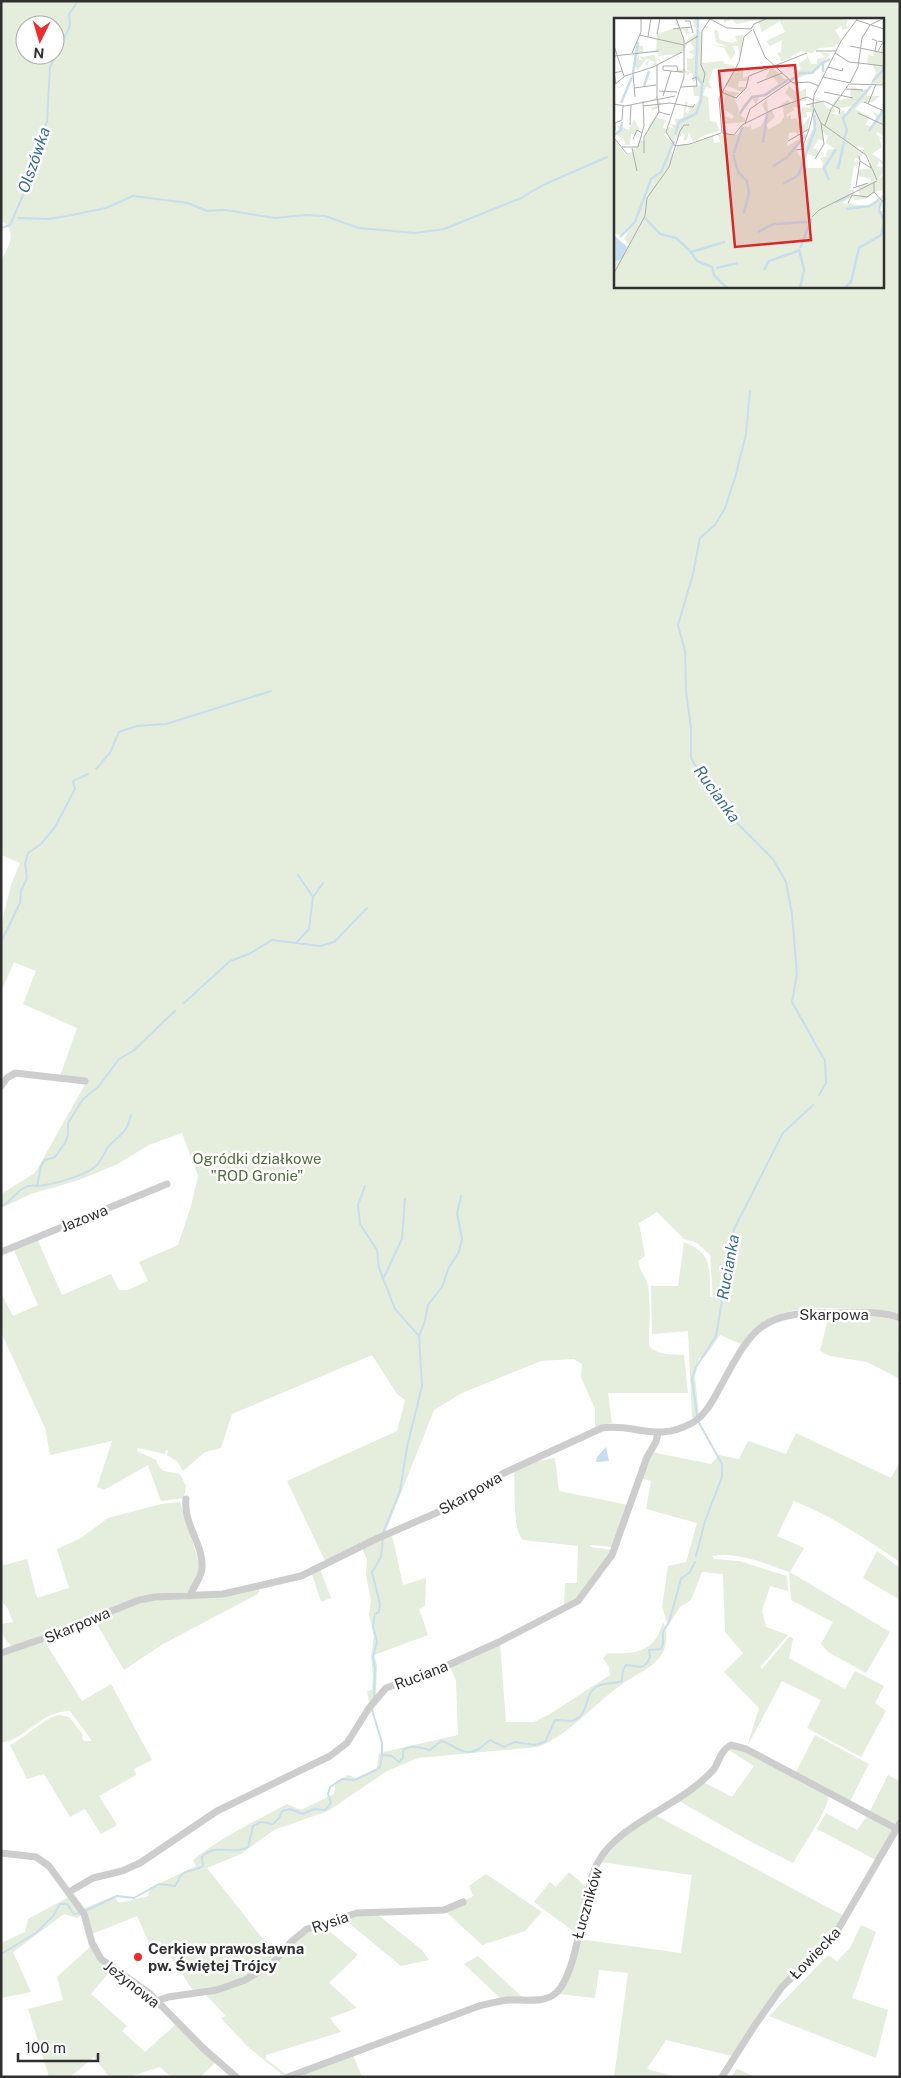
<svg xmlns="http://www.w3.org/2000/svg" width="901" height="2078" viewBox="0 0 901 2078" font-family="'Public Sans',sans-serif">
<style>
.green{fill:#e5eddd;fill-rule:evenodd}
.water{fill:#c8ddee}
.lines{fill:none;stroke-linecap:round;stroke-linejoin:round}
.stream{stroke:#c8ddee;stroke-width:2}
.minor{stroke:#cdcdcd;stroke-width:7}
.poi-dot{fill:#ee2b2d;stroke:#fff;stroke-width:2}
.labels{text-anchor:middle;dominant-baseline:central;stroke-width:5;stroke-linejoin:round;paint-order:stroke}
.park-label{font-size:15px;fill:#4f6e3a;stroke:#fff}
.street-label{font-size:15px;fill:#303030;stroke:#fff}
.poi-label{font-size:15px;font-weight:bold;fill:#303030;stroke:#fff;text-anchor:start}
.water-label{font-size:16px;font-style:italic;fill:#396c96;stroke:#fff}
.inset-river{fill:none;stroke:#c8ddee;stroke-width:2.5}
.inset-road{fill:none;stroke:#acacac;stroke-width:1}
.view{fill:#d62828;fill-opacity:0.15;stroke:#d62828;stroke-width:2.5}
.inset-edge{fill:none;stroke:#303030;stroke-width:2.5}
</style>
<rect width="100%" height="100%" fill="#fff"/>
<!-- green -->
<path class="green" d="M1,1H900V1314C884,1310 866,1310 849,1309C808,1307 767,1306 741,1344L720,1335L704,1358H699L695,1377L699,1416L696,1419L692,1417L688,1331L652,1334L651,1286H678L684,1242C714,1254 709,1269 710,1297H713L710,1255L697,1243L684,1239L657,1212L639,1223L645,1256L638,1261C639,1271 646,1276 648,1286C651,1305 649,1326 649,1345C656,1356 673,1354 684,1355L688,1393H608L612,1423L595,1427V1409L581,1377L582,1364L574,1359L541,1361L462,1393L434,1410L385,1533L326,1563L287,1481L397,1431L405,1400L397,1394L372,1355L232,1414L221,1448L205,1452L183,1471L178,1462L167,1455L168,1451L166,1450L165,1454L138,1448L137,1451L156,1460C161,1474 167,1471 180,1474L186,1486L184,1498L161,1501L148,1465L104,1490L97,1487L112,1441L50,1455L45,1428L1,1332V1293L13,1316L38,1305L13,1248L37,1239L62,1295L111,1274L119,1290H128L148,1281L139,1262L178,1245L191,1206L198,1176L182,1133L149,1145L116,1165L79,1180L31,1194L1,1208V1194L35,1173L88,1079L60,1076L77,1028L23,1004L36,971L14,962L1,992V926L11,885L20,863L1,855V260C9,248 18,229 1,221ZM615,19H882V286H615ZM25,25H55V55H25Z
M829,1315L879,1316L898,1321L900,1379L867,1362L830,1356L820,1351Z
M796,1433L891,1478L900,1462V1562C866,1539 832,1516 794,1501L777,1536L804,1548L790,1572L890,1632L866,1673L828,1652L821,1644L833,1622L791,1600L789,1572C766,1564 738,1551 712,1556L714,1559L739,1561L787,1576L788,1591L770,1586L762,1611L766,1627L788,1635L760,1667L762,1669L790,1636L793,1639L789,1658L845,1689L855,1671L884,1686L875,1703L886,1711L861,1757L807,1728L821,1700L782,1681L747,1747L759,1708L724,1672L743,1653L725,1632L723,1574L702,1572L691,1600L680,1607L668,1626L662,1607L668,1566L686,1562L697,1523L646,1509L651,1481L641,1478L651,1452L711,1464L719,1455L739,1459L748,1441L786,1454Z
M555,1458L559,1491L629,1505L613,1547L590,1545V1547L612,1550L581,1596L564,1607L565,1583H577L578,1546L523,1540C512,1529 516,1488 514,1471L538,1461Z
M180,1502L199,1562L200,1570L187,1593L159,1595L13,1647C5,1641 1,1634 1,1624L13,1622L8,1609L1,1600V1566L27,1559L37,1598L69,1588L57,1549L81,1538L108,1518L161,1504Z
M392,1535L403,1585L426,1578L425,1606L419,1609L428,1635L374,1655L377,1665L376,1697L369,1703L367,1691L372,1690L373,1676L371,1656L374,1636L369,1614L371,1601L366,1575L367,1559L362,1549Z
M877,1551L900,1568V1600L863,1578Z
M320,1569L331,1598L321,1602L312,1574Z
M260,1588L258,1594L163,1644L124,1670L95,1621L137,1602Z
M663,1622C667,1630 668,1644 663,1652C656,1667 634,1675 621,1685C593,1705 570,1734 538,1747L418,1758L387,1771L328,1811L274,1830L241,1854L207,1868L277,1957L272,1963L227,1986L194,1992L160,1941L150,1945L137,1916L92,1934L83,1909L114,1896L119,1903L148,1896L150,1888L196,1866L193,1860C222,1837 255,1821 287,1804L301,1810L334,1794L336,1782L348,1775L356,1778L377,1768L379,1753L458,1735L456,1681L450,1666L500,1644L506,1722H534L550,1714L610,1675L609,1667L603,1658L607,1653C635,1654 655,1653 663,1622Z
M45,1642L82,1701L111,1684L152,1760L134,1769L136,1775L99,1796L117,1825L101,1834L85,1809L70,1817L44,1774L27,1779L10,1745C27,1737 42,1719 59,1715L69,1717L83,1735L82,1738L84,1741H92L70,1711C37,1712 31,1737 1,1743V1656Z
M815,1735L869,1764L849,1803L795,1774Z
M733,1746L828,1795C831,1806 800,1850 793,1863L746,1839L679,1801L703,1782L732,1797L754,1766L727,1749Z
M888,1775L900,1781V1817L895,1827L869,1813Z
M826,1813L857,1830L867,1816L893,1829L876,1860L817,1829Z
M655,1815L844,1916L831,1936L798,1967L732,2056L666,2040L647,2069L676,2077H614L628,1973L599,1970L595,1998L559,1994L579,1939L681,1953L692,1875L600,1862L629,1831Z
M569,1872L587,1888L576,1933L534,1902L550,1882L556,1887Z
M486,1874L542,1912L525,1931L482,1945L445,1911L473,1896L469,1886Z
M69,1897L81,1915L77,1918L64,1914L13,1952L31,1992L1,1998V1943L25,1932L28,1919Z
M357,1914L378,1915L422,1950L429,1960L401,1966L344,1919Z
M861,1925L876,1932L852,1998L888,2010L876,2058L769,2016L828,1955L837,1961L850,1948Z
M323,1926L358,1955L329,1983L357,2008L330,2018L341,2032L266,2055V2059L287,2075L284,2076L247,2046L221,2018L226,2016L204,1993L245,1982L308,1931Z
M91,1946L97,1959L111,1970L91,1994L127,2026L122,2031L145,2052L176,2024L216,2062L200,2077H171L160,2067L128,2077H109L94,2057L70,2077H49L28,2009L63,2000L57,1977Z
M478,1956L521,1996V1999L500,1998L464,1964Z
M353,2055L362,2077H305L303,2073Z
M737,2069L755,2077H731Z"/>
<!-- water -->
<path class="water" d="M606,1447L609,1461L596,1462L597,1457Z"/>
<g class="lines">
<!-- stream -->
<path class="stream" d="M18,218L48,219L67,216L106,208L133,196L188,203L207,211L225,210L275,218L305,215L325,216L359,228L415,233L444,229L521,198L543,185L607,157
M1,228L10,225L28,184L36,146L47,122L50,67L70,26L69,14L78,1
M750,391L746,434L735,478L725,508L715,525L700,538L693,574L678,625L685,651L686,692L691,728V758L709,788L737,823L773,859L786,882L792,914L797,974L792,1002L825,1061L826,1083L819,1095
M96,769L110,753L119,732L137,726L166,724L271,691
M298,875L313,897
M1,942L20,903L21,891L27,878L25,864L28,853L41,844L55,827L75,789L73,781L88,774
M297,942L309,929L313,897L323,883
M184,1003L230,961L249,954L272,940L320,946L334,942L367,908
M37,1186C51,1185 85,1176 96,1166C102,1160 104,1152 109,1146C122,1133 126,1134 131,1115
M365,1186L358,1205L360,1224L377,1250L379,1268L395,1309L419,1336
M1,1206C13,1203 19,1182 37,1186L41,1166L45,1160L55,1157L65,1143L68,1135V1123L83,1099L98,1087L119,1059L133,1051L175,1011
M384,1277L402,1239L405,1199
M697,1416L692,1378L696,1367L716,1336L734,1229L783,1133L813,1105
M383,1533L400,1491L407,1447L422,1386L419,1336L425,1321L428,1305L442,1287L449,1267L459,1252L462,1239L457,1213L461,1196
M696,1556L705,1521L722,1477V1464L698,1421
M374,1698L375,1668L373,1657L377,1642L373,1626L375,1614L379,1612L380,1604L372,1572L381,1557L383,1538
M372,1710L382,1743V1755
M85,1911L117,1896L134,1898L159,1884L175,1886C179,1881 179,1874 186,1872C193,1869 196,1871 203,1866L202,1857C216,1842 233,1856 248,1847L253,1826L261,1822L273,1824L279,1818L282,1811L290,1809L303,1814L314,1809L325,1810L331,1803L328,1794L330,1787L342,1779L355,1780L376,1770L380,1767L382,1755L392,1756L399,1762L403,1758V1750C413,1743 419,1748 430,1750L441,1741C453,1743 462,1757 477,1750C482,1748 485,1743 490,1740L504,1747L515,1742L534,1745L545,1742L555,1720L572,1721C591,1714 583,1696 596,1687C604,1682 615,1684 622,1681L623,1670L626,1665C638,1665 643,1673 650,1657L649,1650L661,1649L663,1644V1632L669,1622L681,1579L690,1572L695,1562
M1,1954L36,1933L53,1916L60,1904H67L74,1914L80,1913"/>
<!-- minor -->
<path class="minor" d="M1,1086L7,1078L15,1073L85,1081
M1,1252L167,1184
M186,1499C183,1524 203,1543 202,1567C202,1578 193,1586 190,1596
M1,1653L45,1638L139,1600L155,1597L223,1594L301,1576L376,1539L443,1510L504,1473L602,1428C635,1423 656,1443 692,1423C704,1416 711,1404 718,1391C751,1331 757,1311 832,1313C854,1313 879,1310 900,1318
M1,1853L36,1857L49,1866L84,1914L92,1943L101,1959L148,1992L203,2048L236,2077
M69,1892L93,1878L122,1871L140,1863L217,1811L330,1756L347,1743L369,1708L386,1688L435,1671L499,1642L578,1601L612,1555L647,1457L656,1442L658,1433
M157,2001L168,1997L217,1990L245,1980L273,1963L292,1941L307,1929L357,1913L444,1910L463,1902
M288,2077L479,2006C488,2004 498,2001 508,2000C523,1999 544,2004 556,1993C579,1972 582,1894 597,1864C615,1828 667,1810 697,1785C703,1780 709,1775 714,1769C720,1760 720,1751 731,1745L746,1749L897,1829
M722,2077L755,2025L782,1987L836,1933L900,1823"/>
</g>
<!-- markers -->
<circle class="poi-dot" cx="138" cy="1957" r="5"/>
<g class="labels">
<!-- park labels -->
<g class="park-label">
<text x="257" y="1158">Ogródki działkowe<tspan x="257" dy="17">"ROD Gronie"</tspan></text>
</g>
<!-- street labels -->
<g class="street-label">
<text transform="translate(84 1218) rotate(-22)">Jazowa</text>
<text x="834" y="1314">Skarpowa</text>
<text transform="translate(470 1493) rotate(-30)">Skarpowa</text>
<text transform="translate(77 1625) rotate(-23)">Skarpowa</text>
<text transform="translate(421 1675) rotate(-21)">Ruciana</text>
<text transform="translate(587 1903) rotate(-74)">Łuczników</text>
<text transform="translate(330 1922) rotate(-19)">Rysia</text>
<text transform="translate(815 1953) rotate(-46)">Łowiecka</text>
<text transform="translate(132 1984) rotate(38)">Jeżynowa</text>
</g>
<!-- poi labels -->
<g class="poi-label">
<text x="148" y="1948">Cerkiew prawosławna<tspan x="148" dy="17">pw. Świętej Trójcy</tspan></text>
</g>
<!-- water labels -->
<g class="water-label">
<text transform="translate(34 160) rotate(-71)">Olszówka</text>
<text transform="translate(717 794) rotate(54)">Rucianka</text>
<text transform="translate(728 1267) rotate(-80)">Rucianka</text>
</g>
</g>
<!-- overview -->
<g transform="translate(614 18)">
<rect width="270" height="270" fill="#fff"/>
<path d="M62,0L69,18L72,17L69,9H74L75,15H73V17L69,19L71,24L81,16L83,17L84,10L80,9L79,3L83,0L85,8L84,13L88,14L87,45L110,43L109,45L122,49L119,53L109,50L99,51L95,64L98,71L92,69L89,77L94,79L96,103L102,104L106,113L91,117L79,124L75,114L73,122H69L71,117L68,115L60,126L63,114L59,125L52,114L50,116L60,128L57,131L59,139L63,128L68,126L76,127L99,117L100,125L106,124L104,116L111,117L108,112L119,118L126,115L127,108L135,109L136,106L138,112L147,108L153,96L148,87L153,81L154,93H158L161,99L152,107L155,111L166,105L170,99L169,89L163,90L174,82L177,86L181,84L171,75L175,68L183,75L192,70V83H184L186,90L179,89L180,92L172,97L173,99L177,97V101L182,100L187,110L199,94H192L193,99L185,101L188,100V89L196,90L197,82L200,92L202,81L208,83L203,86L210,83L211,88L217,92L219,89L222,94L216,95L225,97L227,92L231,93V98L239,88L224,90L218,86L225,78V82L236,80L237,69L251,72L258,67L252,78H266L259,84L247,85L241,91L255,98L252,107L258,109L264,102L258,93L266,97L267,91L270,93V118L264,114L262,116L270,122L265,120L268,129L258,136L270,144V148L265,143L263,148L270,149V154L263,162L270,156V172L263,173L252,181L240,182L239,178L228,185L255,188L270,176L266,193H270L266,197H270V270H0V244L8,241L13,228H16L10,221L20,203L7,217L0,216V120L11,136L19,134V130L23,133L22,130L26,122L30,123L35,107L44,94V90L38,93L37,90L44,87V81L38,82H37L43,80L41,76L47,85L45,95L41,99L52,102L49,109L53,112L54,109L59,110L57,106L62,107L61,101L69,100L71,84H74L71,94L74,95L77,85L80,89L85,82V78H80L79,68H83V64L84,68L87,67L83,62L79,64V56L75,55V59V57H72V55L70,54L69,53V56L61,53L69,51L77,55L73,52V40L69,39L78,41L80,37L74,34L80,31L75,22L69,35L45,38L47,45L55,41H56L44,47L42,53L43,47H38L41,44L35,42L34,47L31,46L35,41H32L24,52L20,47L19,56V46L24,38L18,34L22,35L24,27L29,28V34L25,36V42H28L26,38L33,40L31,38V34V38L41,37L43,47L46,46L44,36L45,33H42L43,16L65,9L61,6ZM197,96L201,99L200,109L190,128L188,141L181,131L192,118ZM186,111L188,116L192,113L191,118L173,128L175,115L182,114L184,118ZM209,114L214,118L212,125L221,131L213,132L212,139L206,140L209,145L208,150H190L195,126L194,136L202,139L206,133L199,130L205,121L209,123ZM243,128L250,130L248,135L254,138L258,147L256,144V150L244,152V158L257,161V164L244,168L246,179L239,178L240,171L236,172L240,148L249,145L240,144L241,140L246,142L247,135ZM110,0H221L234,2L232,8L236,10L228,12V8L221,12L227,22L220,29L205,30L198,35L187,33L168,44L163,35L167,34L168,22L156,28L152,23L171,14L166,3L148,14L144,2L122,6L118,1L110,5ZM100,12L104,13L105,21L113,24L118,25L123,23L121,18L130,17L126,40L124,28H119L121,35L117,42L110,30L96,26L114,29L102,24ZM268,29L270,66L256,67L262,55L259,47L253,46L254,37L259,38L260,33L266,34ZM206,34L216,36L202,53L177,63H170L152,77L145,79L142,87L139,81L129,89L127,98L131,100V104L108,106L109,96L104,88L111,98L118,101L120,98L109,91L111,74L106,78L109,72L126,75L120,79L126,95L129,87L138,79L148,77L165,66L159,59L152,60L157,49L171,61H177L181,58L179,54L187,51L184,46L193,40L192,35L197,46H203V41L211,39ZM123,48L129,49V60L135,58L133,63H125L124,69H132L128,74L111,67L120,54L125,55L121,51ZM20,101L26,112L20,117L17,115L16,127H11L10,121L0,115L5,113L3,107L15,112Z" fill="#e5eddd" fill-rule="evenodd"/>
<path d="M0,217L13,229L8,241L0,244Z" fill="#c8ddee"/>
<path class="inset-river" d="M209,54V45L216,41M19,55L24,24M177,62L187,55H198L209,44M258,64L270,51M30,68L35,53M7,85L18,59M126,95L138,79L151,77L174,62M255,113L268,94M0,117L7,112L8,104M61,117L65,104L82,96L87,82L88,66L82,57L84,0M230,121L233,112L229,100L257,68M149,125L153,96M120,135L128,110M119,136L124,154L133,163L135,175L130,195M174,138L192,117M159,148L174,139M224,151L230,124M184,158L201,111L200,97M215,162L210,150L222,131M169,166L183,158M267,184L265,192L270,202M221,185L235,178M232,191L255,188L265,182M31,200L46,216L62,220L76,233M144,214L160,206L193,204M6,219L21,204L37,161L47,154L60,123M186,230L198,200M185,231L190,252L186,270M76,233L83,243L98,249L100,257L113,270M77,234L111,224M102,250L124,245M150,252L155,243L184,233M231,270L237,264L245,230L267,217L270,204"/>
<path class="inset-road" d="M96,1L113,10L137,11M242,2L270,11M71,3H76L79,15M59,11L77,9M137,11L140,6L154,0M139,11L151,39L179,65L195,64L205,68M43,16L46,0M25,17L70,27M34,19L37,0M258,21L263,23L261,33M71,26L84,18M0,28L10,58M236,28L270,35M202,33H222M264,33L269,24L264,23M18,35L27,14V0M221,35L235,44L245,45M0,38L45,33M245,45L270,48M214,49L228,53L229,50M57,53L49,52V48H63L64,54M19,56L21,79M209,59L236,65M89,65L91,56L87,47L88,13L96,1M143,65L168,55M236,65L244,49L248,20L256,7L270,0M2,66L0,55L8,53M236,66L270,67M0,67L11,58L39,49L68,34M67,69L83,68L82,59L78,61M20,70L42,67M232,71L249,72M45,73L63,74M107,74L122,80L132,70L135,58L193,35M210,74L239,80M49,78L57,53L69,54M43,79L45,94L56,97M43,80V47M250,84L270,93M0,86L11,88L61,78M254,86L262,66M192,87L210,83L226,91L225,96M29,88L56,85L79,89L81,86M244,95L270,107M207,105L252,137L263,162M131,106L136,91L177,63M16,107L17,87M211,107L217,91L235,66M1,113V105L8,102L9,88M108,115L105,80L125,44L130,19L138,12M108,115L120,117L128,107L160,91L193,79L199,82M1,121L13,136M19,121L23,112L28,115M174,123L195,111L200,91M61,128L52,114L70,59V22L62,0M61,128L76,126L107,115M8,129H24L30,108L29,83M18,130L23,153M182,132L188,131L195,111M30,135V119L45,94M245,138L246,143L257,150M201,141L210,126L207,105L199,88L200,77L227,23L244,0M260,165V174L270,185M242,168L246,143M239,170L254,165M234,185L238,177L253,179L260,174M198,199L205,192L263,163M0,255L31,198L33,180L55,149L66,113L70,107H75"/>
<path class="view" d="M181,47L197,222L121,229L105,53Z"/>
<rect width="270" height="270" class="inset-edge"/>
</g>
<!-- border -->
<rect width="901" height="2078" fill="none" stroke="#303030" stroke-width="5"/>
<!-- north arrow -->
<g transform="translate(40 40) rotate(185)"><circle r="24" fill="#ffffff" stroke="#acacac"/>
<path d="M0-4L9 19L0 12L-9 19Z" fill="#ee2b2d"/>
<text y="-8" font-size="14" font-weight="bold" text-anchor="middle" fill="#303030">N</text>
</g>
<!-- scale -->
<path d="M18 2053v8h80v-8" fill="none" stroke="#303030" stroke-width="2.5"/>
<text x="25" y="2053" font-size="15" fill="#303030" stroke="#ffffff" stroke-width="4" paint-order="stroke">100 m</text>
</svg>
